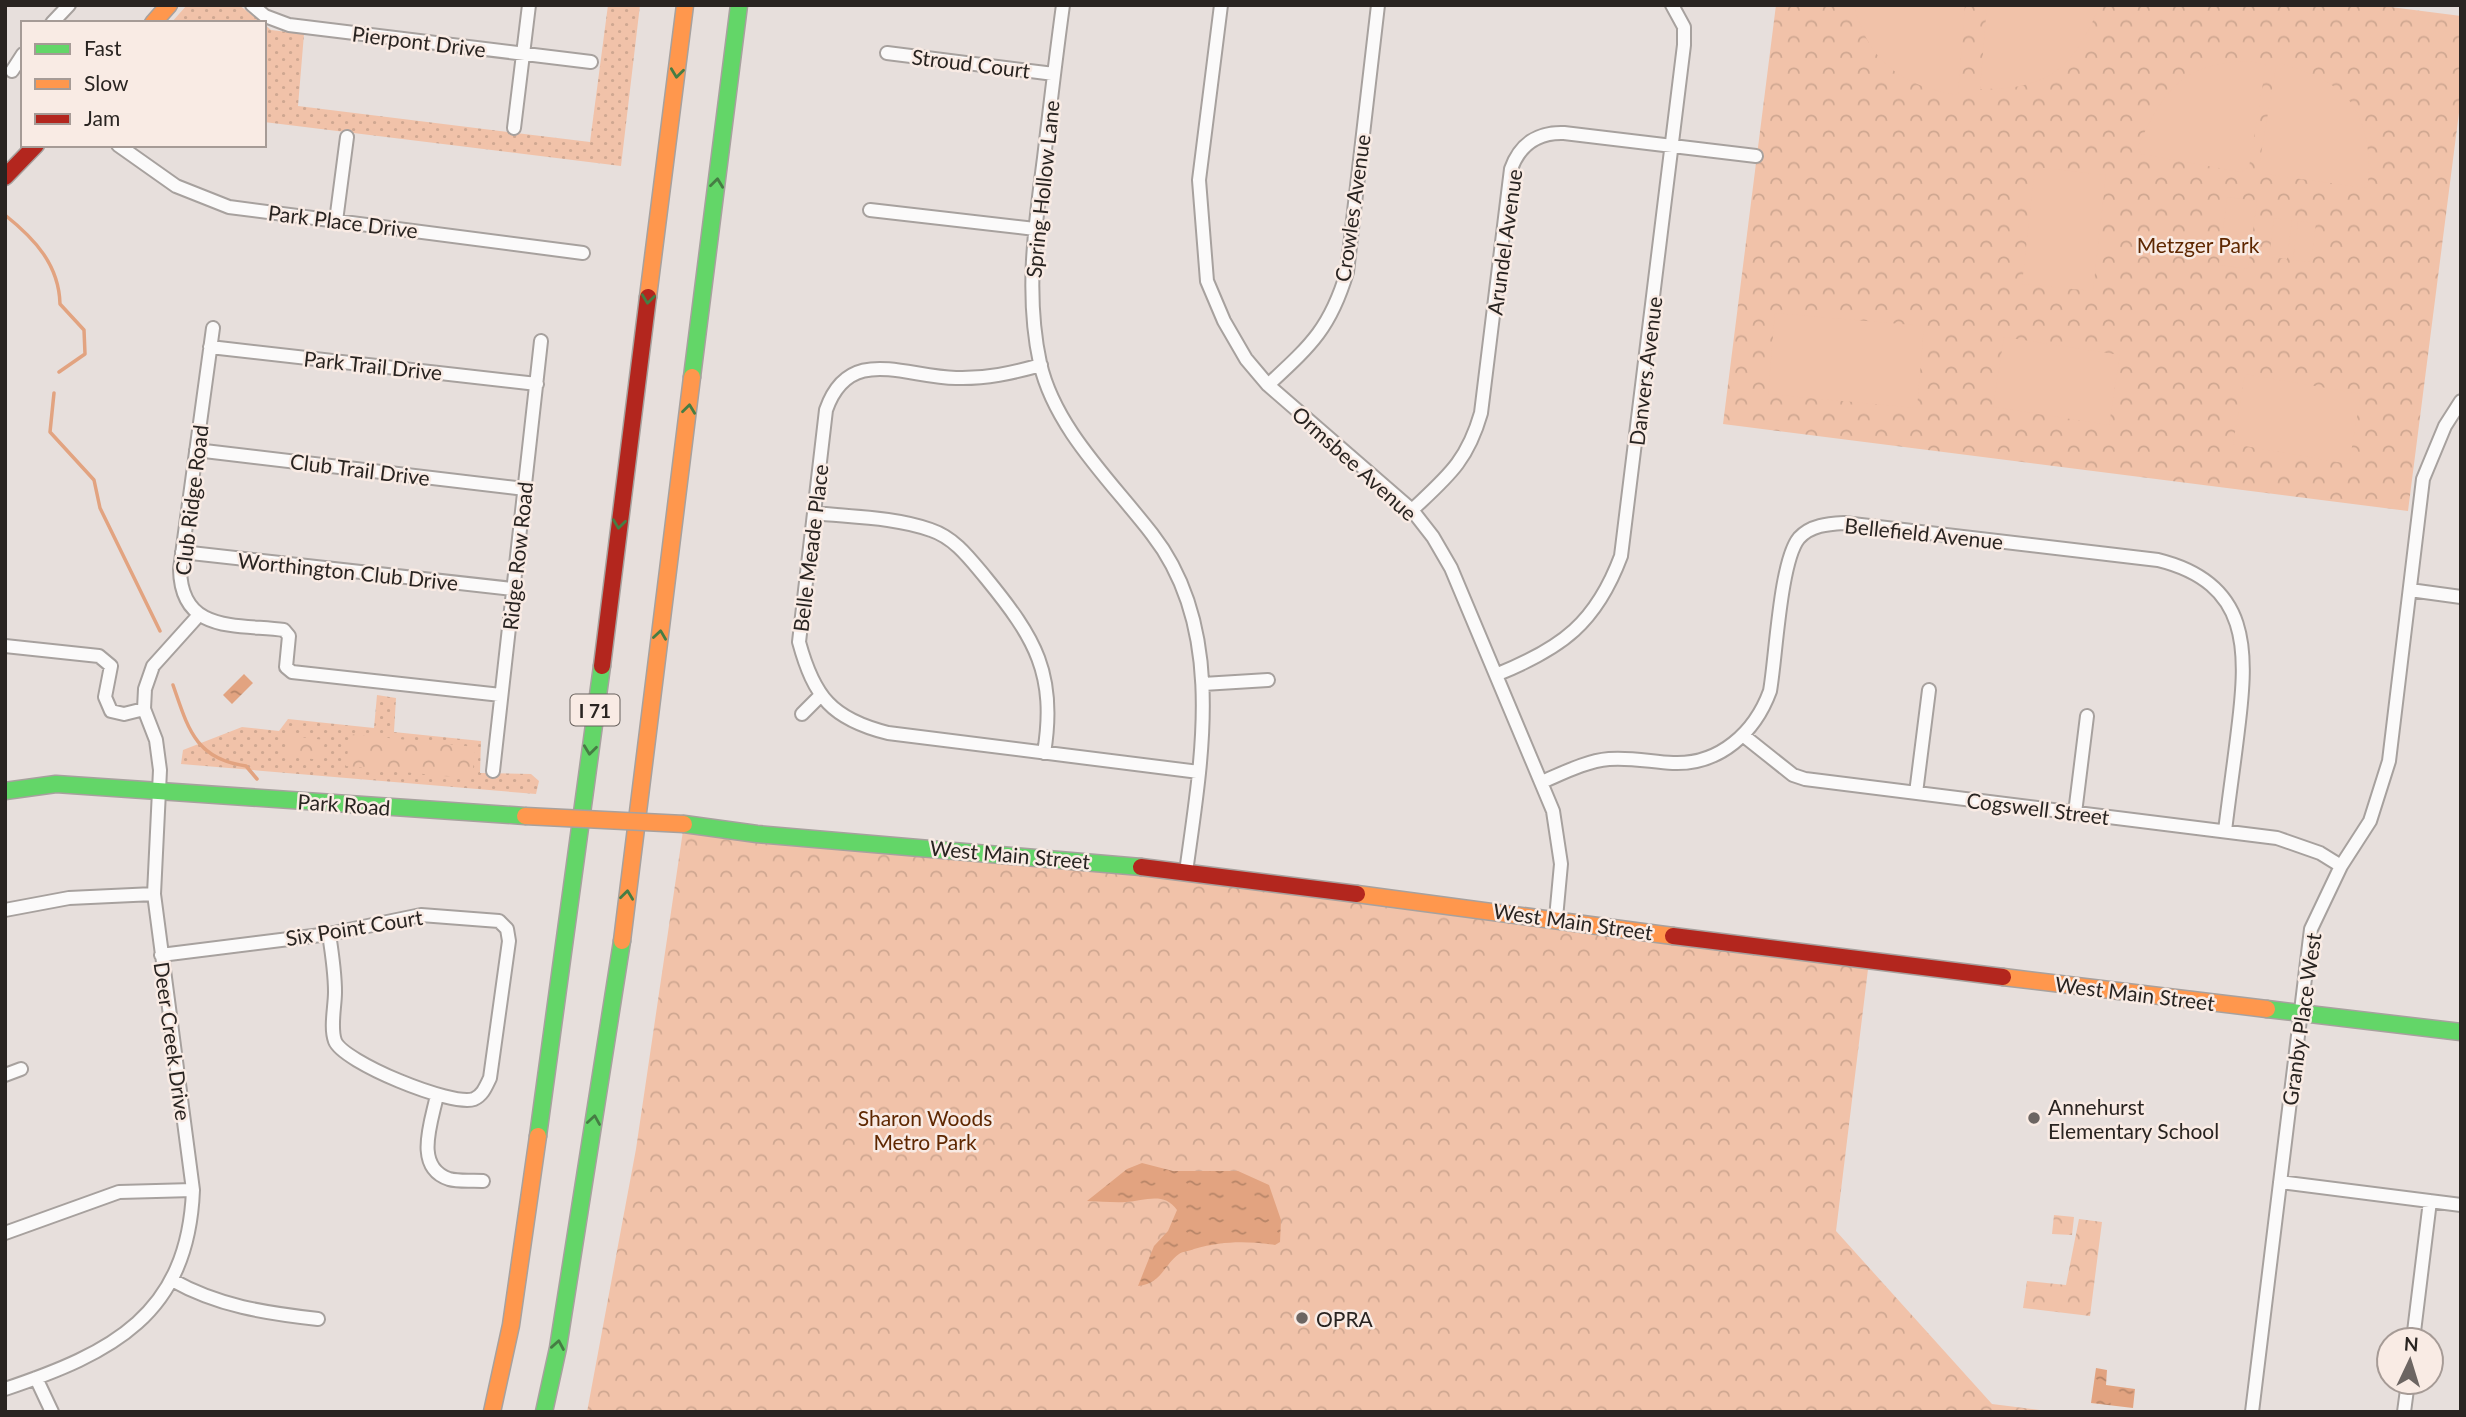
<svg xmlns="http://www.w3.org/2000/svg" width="2466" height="1417" viewBox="0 0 2466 1417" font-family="Lato,sans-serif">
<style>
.grass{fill:url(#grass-dots)}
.park{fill:url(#park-crowns)}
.pitch{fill:#f1c2a9}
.water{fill:url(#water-ripples)}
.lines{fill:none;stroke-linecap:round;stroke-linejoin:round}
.stream{stroke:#e2a380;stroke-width:3.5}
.street-casing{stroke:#a7a19e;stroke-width:16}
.fast-casing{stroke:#a7a19e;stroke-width:19}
.slow-casing{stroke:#a7a19e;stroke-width:19}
.jam-casing{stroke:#a7a19e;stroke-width:19}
.street{stroke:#fbfafa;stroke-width:12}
.fast{stroke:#63d668;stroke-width:16}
.slow{stroke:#ff974d;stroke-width:16}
.jam{stroke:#b3261e;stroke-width:16}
.slow-bridge-casing{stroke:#a7a19e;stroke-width:19;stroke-linecap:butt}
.slow-bridge{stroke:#ff974d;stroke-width:16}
.oneway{stroke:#467d44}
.poi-dot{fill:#6c6562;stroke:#f9ebe4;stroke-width:2.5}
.labels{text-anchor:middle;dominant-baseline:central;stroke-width:5;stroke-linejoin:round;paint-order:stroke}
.shield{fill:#f9ebe4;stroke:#67605c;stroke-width:2}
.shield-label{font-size:19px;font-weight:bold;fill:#292421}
.street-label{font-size:21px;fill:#292421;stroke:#f9ebe4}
.park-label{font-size:21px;fill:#5e2700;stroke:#f9ebe4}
.poi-label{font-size:21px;fill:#292421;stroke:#f9ebe4;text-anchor:start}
</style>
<defs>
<pattern id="grass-dots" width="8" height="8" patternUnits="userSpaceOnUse" patternTransform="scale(1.75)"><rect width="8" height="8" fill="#f1c2a9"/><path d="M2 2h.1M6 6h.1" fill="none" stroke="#cfa791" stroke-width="1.8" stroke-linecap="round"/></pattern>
<pattern id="park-crowns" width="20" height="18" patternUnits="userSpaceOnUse" patternTransform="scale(1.75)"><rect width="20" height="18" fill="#f1c2a9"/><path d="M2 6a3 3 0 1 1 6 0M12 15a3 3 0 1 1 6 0" fill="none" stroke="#cfa791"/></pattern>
<pattern id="water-ripples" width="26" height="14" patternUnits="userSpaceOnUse" patternTransform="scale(1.75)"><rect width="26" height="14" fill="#e2a380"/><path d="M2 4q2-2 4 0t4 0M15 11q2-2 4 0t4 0" fill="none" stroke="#b78568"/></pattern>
</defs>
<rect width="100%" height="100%" fill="#e7dfdc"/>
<!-- grass -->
<path class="grass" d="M187,5H239L262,23H171Z
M608,5H640L621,166L264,122V24L271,30L304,34L298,106L590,142Z
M377,695L396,698L394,732L481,741L480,773L531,774L539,781L536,794L181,764L183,750L242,727L279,731L288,719L374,728Z"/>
<!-- park -->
<path class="park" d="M1776,5H2375L2461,16V97L2408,511L1723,424Z
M350,734L475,747L472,779L346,766Z
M288,736L325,740L322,760L285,756Z
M684,824L948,848L1869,961L1836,1231L1992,1404L2055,1412H587L636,1149Z
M2054,1215L2074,1217L2072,1235L2052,1234Z
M2079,1219L2102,1222L2090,1316L2023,1308L2027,1281L2066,1285Z"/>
<!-- pitch -->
<path class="pitch" d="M1854,5H1965L1958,95C1902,86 1868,62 1854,5Z
M1987,5H2100C2074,67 2050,90 1980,89Z
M2248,61L2266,65L2249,167L2241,172L2141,154L2138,147C2163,91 2182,63 2248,61Z
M2282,63C2302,71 2325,78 2341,92C2366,113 2373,158 2367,188L2265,174L2259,166L2276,66Z
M2035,167L2106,175L2093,291L2022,284Z
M2227,197L2257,201L2248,269L2219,265Z
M2274,218L2292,221L2287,259L2269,257Z
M2298,221L2316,223L2311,262L2293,260Z
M1775,313L1924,326L1917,408L1768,394Z
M2004,337L2120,355L2109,425L1993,407Z
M2245,374L2361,394L2349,464L2233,444Z"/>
<!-- water -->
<path class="water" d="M244,674L253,683L232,704L223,695Z
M1142,1163L1173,1171H1238L1269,1185L1281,1220L1280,1242L1275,1245C1245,1241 1224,1241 1194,1249C1190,1251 1183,1251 1179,1254C1163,1266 1161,1284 1138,1286L1154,1246L1168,1231L1177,1210C1164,1191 1144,1201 1126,1202C1113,1203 1100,1201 1087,1201L1127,1169Z
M2096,1368L2107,1370L2106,1385L2135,1389L2133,1408L2091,1403Z"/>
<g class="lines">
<!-- stream -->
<path class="stream" d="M5,215C35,239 59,265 60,304L84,330L85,354L59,372
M54,393L50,432L94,480L100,508L160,631
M173,685C188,728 195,759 246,766L257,779"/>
<!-- street casing -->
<g class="street-casing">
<path id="street" d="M252,5L265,16L289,25L591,62
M1063,5C1056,56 1050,107 1044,158C1035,226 1025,294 1040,363C1055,429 1112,482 1152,534C1227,630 1201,762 1186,872
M1221,5L1199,180L1207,281L1224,321L1246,359L1268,385L1412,510L1433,537L1451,568L1553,811L1561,864L1556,918
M52,23L69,5
M887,53L1054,74
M12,71L23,54
M514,128L529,5
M118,145L176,186L229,207L583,253
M870,210L1035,229
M336,221L347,137
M213,328L180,569C181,633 235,624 284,630L289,636L286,667L292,672L501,695
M210,347L537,384
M1041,365C1012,373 986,379 956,378C904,377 849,344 826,410L799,642C814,697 832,719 888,733L1199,772
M1268,385C1310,346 1330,329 1347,272L1378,5
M196,450L525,489
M1412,510C1447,477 1467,462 1481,413L1511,169C1520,144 1538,132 1564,133L1756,156
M814,513C851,517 895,517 931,530C955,538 970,559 986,578C1035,638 1057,674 1044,753
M182,552L513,589
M2410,590L2461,597
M5,646L99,656L111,666L105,697L111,711L124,714L144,709
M1498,674C1562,648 1596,623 1621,556L1684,45V27L1672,5
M1203,684L1268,680
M802,714L820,696
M1744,736L1793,775L1805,779L2277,838L2320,853L2341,866
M493,771L541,341
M1542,782C1563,773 1586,761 1609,759C1630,757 1652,762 1673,763C1720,765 1755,732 1770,691C1776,657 1780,561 1799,538C1811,525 1828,524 1844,523L2158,560C2251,583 2248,650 2238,730C2234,764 2229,797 2225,831
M1916,793L1929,690
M2075,813L2087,716
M5,910L69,898L154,894
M161,955L329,934L421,915L499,921L507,929L509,941L490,1078C486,1086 483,1095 474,1099C452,1107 343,1062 335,1041C330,1027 335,1007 335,992C335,973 332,953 329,934
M5,1075L21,1069
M437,1095C432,1121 413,1167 449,1179C459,1182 473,1180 483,1181
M2280,1182L2461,1205
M5,1233L119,1192L193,1190
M172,1280C218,1306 265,1313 318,1319
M2413,1340L2430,1201
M36,1378L52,1412
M5,1389C112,1353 188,1315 193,1190L154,894L160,770L156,740L144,709L145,689L153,666L198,616
M2252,1412L2311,929L2341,866L2370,821L2389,761L2423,479L2445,426L2461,401
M2404,1412L2408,1382"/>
</g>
<!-- fast casing -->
<g class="fast-casing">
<path id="fast" d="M692,377L739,5
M5,791L56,784L525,816
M684,824L757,834L1141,867
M2267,1009L2461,1032
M538,1136L602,666
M544,1412L558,1348L622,941"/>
</g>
<!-- slow casing -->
<g class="slow-casing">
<path id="slow" d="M153,23L169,5
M648,297L685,5
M1357,894L1673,936
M622,941L692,377
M2003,977L2267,1009
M492,1412L511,1325L538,1136"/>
</g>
<!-- jam casing -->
<g class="jam-casing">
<path id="jam" d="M5,177L36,145
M602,666L648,297
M1141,867L1357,894
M1673,936L2003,977"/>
</g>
<!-- street -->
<use href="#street" class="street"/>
<!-- fast -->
<use href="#fast" class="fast"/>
<!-- slow -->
<use href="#slow" class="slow"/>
<!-- jam -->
<use href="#jam" class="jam"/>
<!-- slow-bridge casing -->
<g class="slow-bridge-casing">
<path id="slow-bridge" d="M525,816L684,824"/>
</g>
<!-- slow-bridge -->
<use href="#slow-bridge" class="slow-bridge"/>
</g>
<!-- one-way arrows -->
<defs><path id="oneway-chevron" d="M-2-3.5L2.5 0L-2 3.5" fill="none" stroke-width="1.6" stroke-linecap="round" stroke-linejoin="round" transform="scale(1.75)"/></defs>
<g class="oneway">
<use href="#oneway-chevron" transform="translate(677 73) rotate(97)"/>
<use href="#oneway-chevron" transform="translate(717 183) rotate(-83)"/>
<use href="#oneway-chevron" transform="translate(648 299) rotate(97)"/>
<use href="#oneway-chevron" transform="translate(689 409) rotate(-83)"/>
<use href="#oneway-chevron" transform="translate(619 524) rotate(97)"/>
<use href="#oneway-chevron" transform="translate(660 635) rotate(-82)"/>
<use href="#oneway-chevron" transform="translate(590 750) rotate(97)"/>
<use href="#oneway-chevron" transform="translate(627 895) rotate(-83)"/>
<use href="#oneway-chevron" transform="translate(594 1120) rotate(-81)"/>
<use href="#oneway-chevron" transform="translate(558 1345) rotate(-80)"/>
</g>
<!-- markers -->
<g class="poi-dot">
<circle cx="2034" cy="1118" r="7"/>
<circle cx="1302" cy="1318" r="7"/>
</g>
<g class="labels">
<!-- shield labels -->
<rect class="shield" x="570.5" y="694.5" width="49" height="31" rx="5"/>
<g class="shield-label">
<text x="595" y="710">I 71</text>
</g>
<!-- street labels -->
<g class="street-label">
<text transform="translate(419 41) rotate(7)">Pierpont Drive</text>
<text transform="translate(971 63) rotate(7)">Stroud Court</text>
<text transform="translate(1042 189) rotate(-84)">Spring Hollow Lane</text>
<text transform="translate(1352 208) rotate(-82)">Crowles Avenue</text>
<text transform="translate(343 221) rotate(7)">Park Place Drive</text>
<text transform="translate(1504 242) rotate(-82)">Arundel Avenue</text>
<text transform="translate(373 365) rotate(6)">Park Trail Drive</text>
<text transform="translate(1645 371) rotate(-83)">Danvers Avenue</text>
<text transform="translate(1355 463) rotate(42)">Ormsbee Avenue</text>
<text transform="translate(360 469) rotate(7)">Club Trail Drive</text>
<text transform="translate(191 500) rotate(-83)">Club Ridge Road</text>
<text transform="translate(1924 533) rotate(6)">Bellefield Avenue</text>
<text transform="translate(810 548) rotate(-83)">Belle Meade Place</text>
<text transform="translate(517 556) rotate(-84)">Ridge Row Road</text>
<text transform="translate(348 571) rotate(6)">Worthington Club Drive</text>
<text transform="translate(344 804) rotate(4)">Park Road</text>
<text transform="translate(2038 808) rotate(7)">Cogswell Street</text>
<text transform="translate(1010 854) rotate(5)">West Main Street</text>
<text transform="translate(1573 921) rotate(8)">West Main Street</text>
<text transform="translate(354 927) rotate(-9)">Six Point Court</text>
<text transform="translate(2135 993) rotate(7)">West Main Street</text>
<text transform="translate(2301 1019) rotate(-82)">Granby Place West</text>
<text transform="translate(173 1041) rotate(82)">Deer Creek Drive</text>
</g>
<!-- park labels -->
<g class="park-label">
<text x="2198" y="244">Metzger Park</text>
<text x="925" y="1117">Sharon Woods<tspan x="925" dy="24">Metro Park</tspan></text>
</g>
<!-- poi labels -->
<g class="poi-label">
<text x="2048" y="1106">Annehurst<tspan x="2048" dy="24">Elementary School</tspan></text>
<text x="1316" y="1318">OPRA</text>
</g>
</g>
<!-- border -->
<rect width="2466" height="1417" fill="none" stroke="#292421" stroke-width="14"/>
<!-- legend -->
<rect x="21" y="21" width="245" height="126" fill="#f9ebe4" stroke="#a69b96" stroke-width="2"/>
<rect x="35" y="44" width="35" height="10" fill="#63d668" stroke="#a69b96" stroke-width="2"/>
<text x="84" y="56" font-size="21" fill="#292421">Fast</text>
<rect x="35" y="79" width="35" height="10" fill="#ff974d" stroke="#a69b96" stroke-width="2"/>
<text x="84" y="91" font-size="21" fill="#292421">Slow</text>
<rect x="35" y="114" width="35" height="10" fill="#b3261e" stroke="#a69b96" stroke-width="2"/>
<text x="84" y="126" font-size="21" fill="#292421">Jam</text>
<!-- north arrow -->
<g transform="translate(2410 1361) rotate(4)"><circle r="33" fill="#f9ebe4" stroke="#a69b96" stroke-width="2"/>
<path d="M0-5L12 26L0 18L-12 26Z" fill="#6c6562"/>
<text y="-10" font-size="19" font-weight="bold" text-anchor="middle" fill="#292421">N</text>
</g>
</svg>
